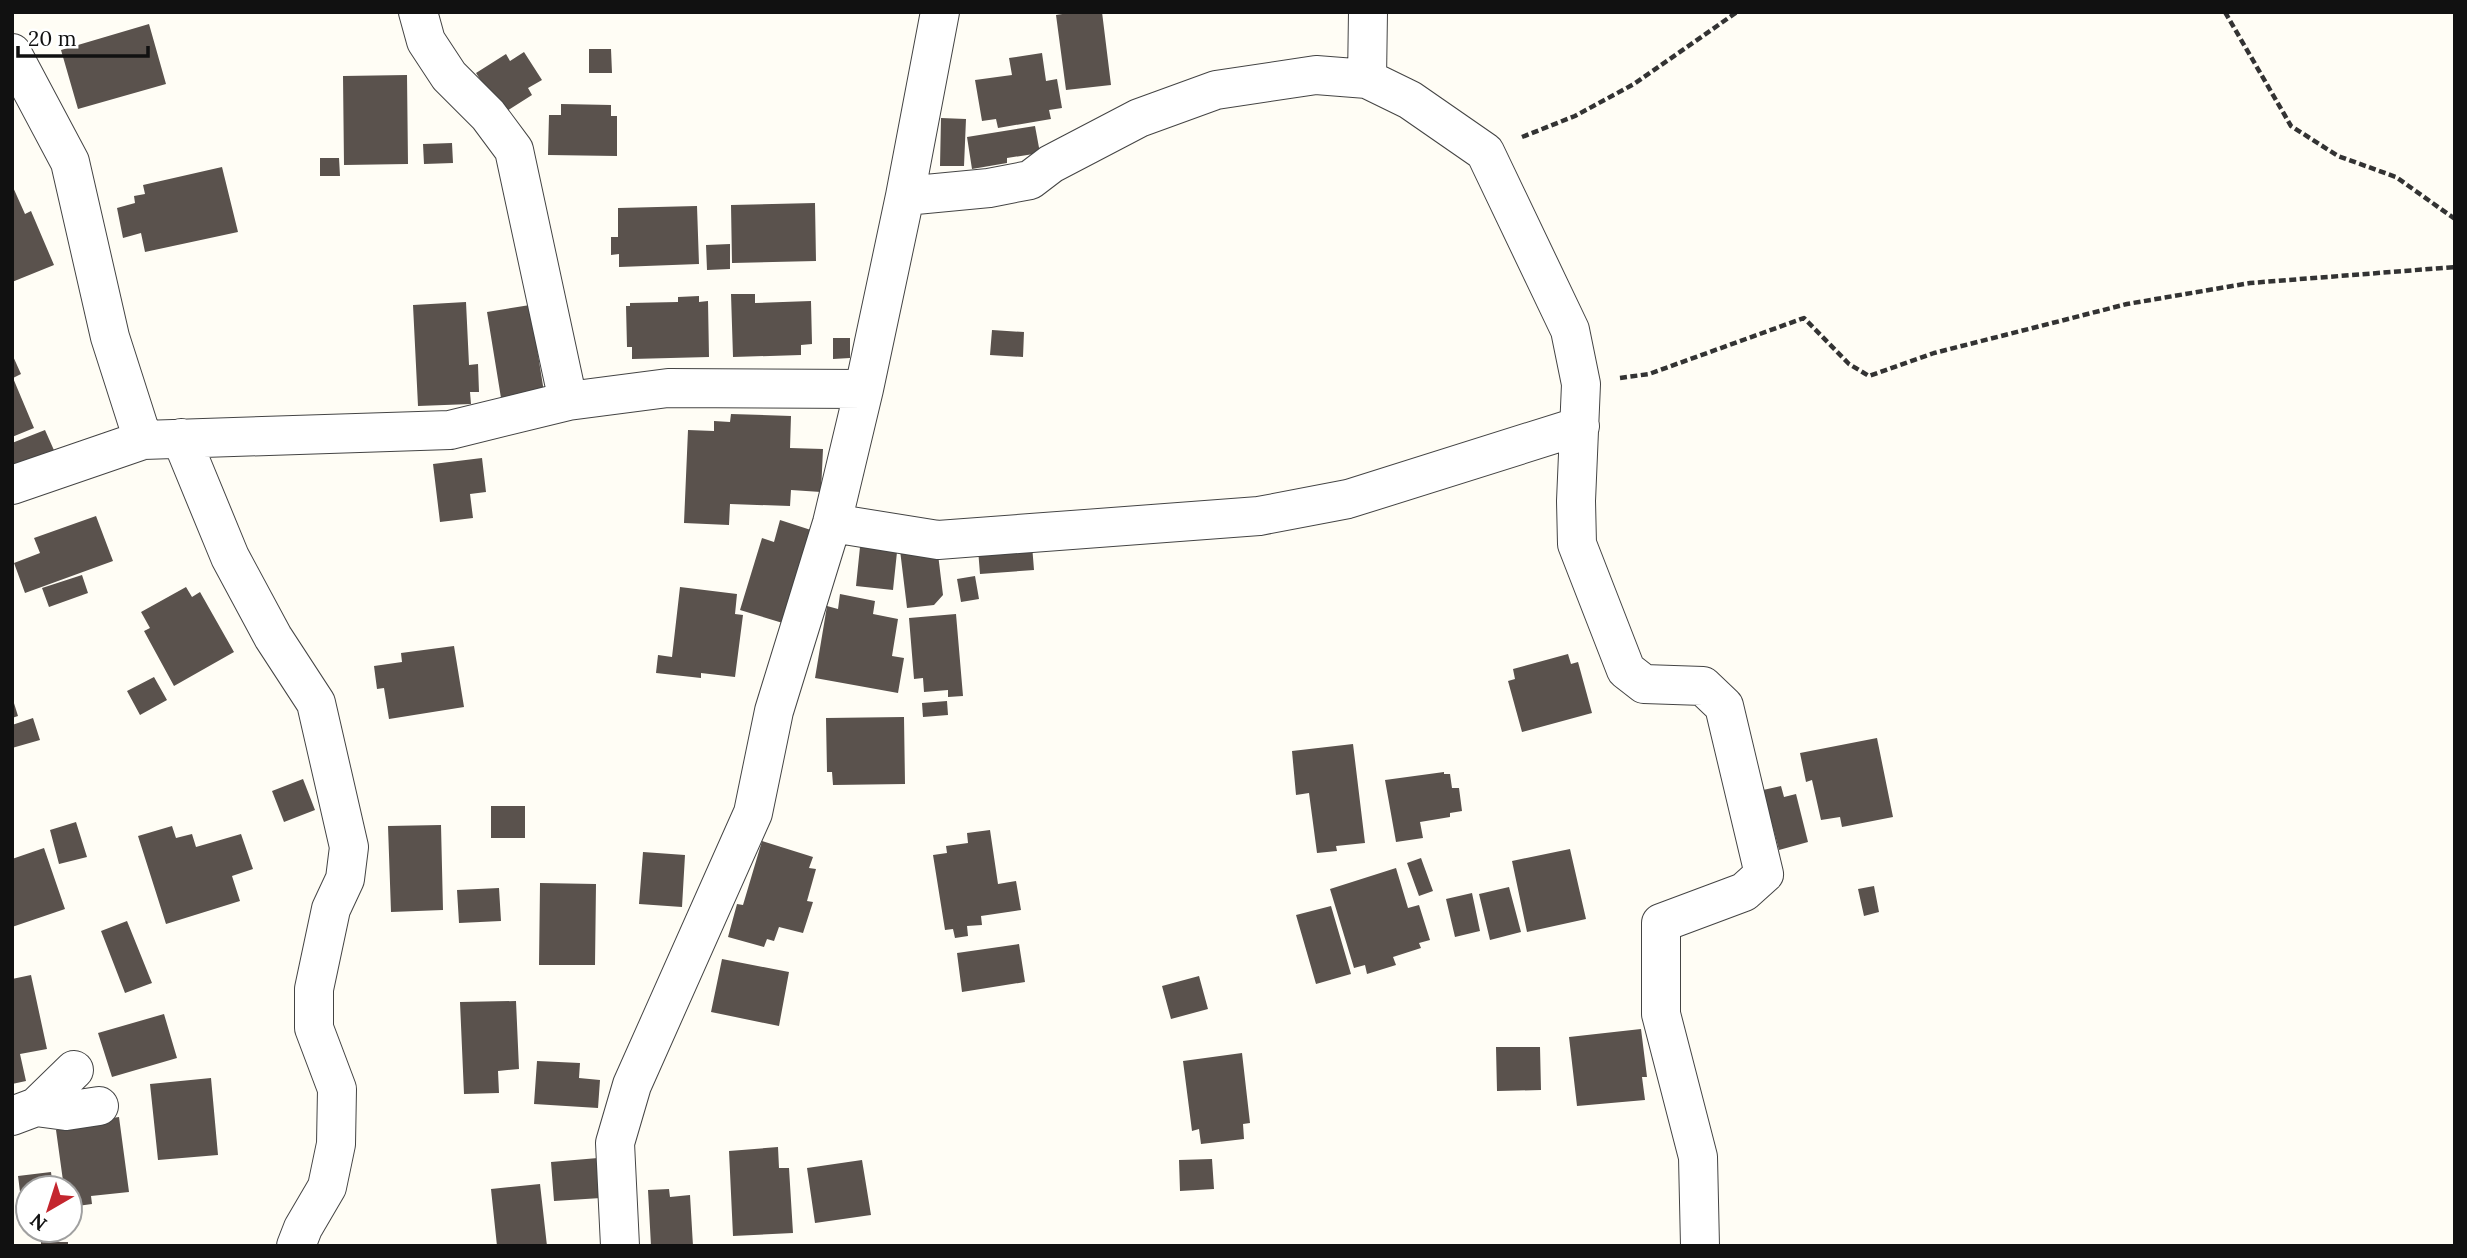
<svg xmlns="http://www.w3.org/2000/svg" width="2467" height="1258" viewBox="0 0 2467 1258" font-family="Lora,serif">
<style>
.building{fill:#5a524d}
.lines{fill:none;stroke-linecap:round;stroke-linejoin:round}
.minor-casing{stroke:#444;stroke-width:40}
.path{stroke:#333;stroke-width:4.5;stroke-dasharray:7 3.5;stroke-linecap:butt}
.minor{stroke:#fff;stroke-width:38}
</style>
<rect width="100%" height="100%" fill="#fffdf5"/>
<!-- building -->
<path class="building" d="M1075,12H1102L1111,85L1066,90L1056,15Z
M149,24L166,84L78,109L61,50Z
M589,49H611L612,73H589Z
M524,52L542,80L528,88L532,95L502,114L476,73L506,54L510,61Z
M1042,53L1046,81L1057,79L1062,108L1049,110L1051,119L998,128L996,119L982,121L975,80L1012,75L1009,58Z
M407,75L408,164L344,165L343,76Z
M561,104L611,105V116H617V156L548,155L549,115H561Z
M941,118L966,119L964,166H940Z
M1035,126L1040,153L1007,158V163L972,169L967,137Z
M452,143L453,163L424,164L423,144Z
M320,158H339L340,176H320Z
M222,167L238,232L145,252L141,233L123,238L117,208L135,203L134,196L145,194L143,185Z
M12,185L25,214L31,211L54,265L12,282Z
M815,203L816,261L732,263L731,205Z
M697,206L699,264L619,267V254L611,255V237H618V208Z
M730,244V269L707,270L706,245Z
M731,294H755V303L811,301L812,344L801,345V355L733,357Z
M699,296V302L708,301L709,357L632,359V347H627L626,306H630V303L678,302V297Z
M466,302L469,365L478,364L479,392H470L471,404L418,406L413,305Z
M530,305L544,392L501,398L487,312Z
M992,330L1024,332L1023,357L990,355Z
M833,338H850V358L833,359Z
M12,354L21,374L13,378L34,428L12,437Z
M731,414L791,416L790,448L823,449L821,492L791,490L790,506L730,504L729,525L684,523L688,430L714,431V421L730,422Z
M45,430L57,457L12,475V443Z
M482,458L486,492L470,494L473,518L440,522L433,464Z
M96,516L113,561L25,593L14,563L40,553L34,538Z
M780,520L814,531L786,624L740,610L762,538L774,542Z
M1032,545L1034,570L980,574L978,549Z
M937,546L943,595L934,605L907,608L900,550Z
M860,547L897,552L893,590L856,586Z
M82,575L88,593L49,607L42,588Z
M975,576L979,599L961,602L957,579Z
M186,587L192,597L200,592L234,652L174,686L144,631L150,628L141,612Z
M680,587L737,594L735,614L743,615L735,677L701,673V678L656,673L658,655L672,657Z
M840,594L875,601L873,614L898,619L892,656L904,658L898,693L815,678L827,606L838,609Z
M956,614L963,696L948,697V690L924,692L923,678L914,679L909,618Z
M454,646L464,707L389,719L384,688L377,689L374,666L402,662L401,653Z
M1568,654L1571,664L1578,662L1592,713L1522,732L1508,681L1515,679L1513,669Z
M154,677L167,700L140,715L127,691Z
M13,700L18,716L12,718V701Z
M947,701L948,715L923,717L922,703Z
M904,717L905,784L833,785L832,772H827L826,718Z
M33,718L40,740L12,748V725Z
M1877,738L1893,817L1842,827L1840,817L1821,820L1812,780L1806,782L1800,753Z
M1353,744L1365,843L1336,846L1337,851L1317,853L1309,793L1296,795L1292,751Z
M1444,772V774H1450L1452,788H1459L1462,811L1450,813V817L1420,822L1423,838L1396,842L1385,780Z
M303,779L315,810L284,822L272,791Z
M1781,786L1784,797L1796,794L1808,842L1779,850L1763,790Z
M491,806H525V838H491Z
M76,822L87,857L59,864L50,830Z
M441,825L443,910L391,912L388,826Z
M172,826L176,838L192,834L196,847L241,834L253,869L232,876L240,901L166,924L138,836Z
M990,830L998,884L1016,881L1021,910L981,916L982,925L967,926L968,936L955,938L953,929L945,930L933,855L947,853L946,846L968,843L967,833Z
M762,841L813,857L809,868L816,869L807,901L813,902L803,933L779,927L774,941L767,939L764,947L728,937L737,904L743,905Z
M44,848L65,909L12,927V859Z
M1570,849L1586,919L1527,932L1512,861Z
M643,852L685,855L682,907L639,904Z
M1421,858L1433,891L1419,896L1407,863Z
M1396,868L1408,908L1419,905L1430,940L1419,943L1421,948L1393,957L1396,965L1367,974L1365,965L1354,968L1330,889Z
M540,883L596,884L595,965H539Z
M1874,886L1879,912L1864,916L1858,889Z
M1509,887L1521,932L1490,940L1479,894Z
M499,888L501,921L459,923L457,890Z
M1472,893L1480,931L1455,937L1446,899Z
M1331,906L1351,974L1316,984L1296,915Z
M127,921L152,983L125,993L101,931Z
M1019,944L1025,982L962,992L957,953Z
M722,959L789,972L779,1026L711,1012Z
M31,975L47,1049L20,1054L26,1081L12,1084V979Z
M1199,976L1208,1009L1171,1019L1162,986Z
M516,1001L519,1069L498,1071L499,1093L464,1094L460,1002Z
M164,1014L177,1058L112,1077L98,1033Z
M1641,1029L1647,1077H1642L1645,1100L1577,1106L1569,1037Z
M1496,1047H1540L1541,1090L1497,1091Z
M1242,1053L1250,1123L1243,1124L1244,1139L1201,1144L1199,1129L1192,1131L1183,1061Z
M537,1061L580,1063L579,1078L600,1080L598,1108L534,1104Z
M211,1078L218,1155L158,1160L150,1084Z
M119,1117L129,1192L91,1196L92,1204L70,1207V1188H64L56,1130L69,1128V1124Z
M778,1147L779,1168H789L793,1233L733,1236L729,1151Z
M598,1158L601,1198L554,1201L551,1162Z
M1212,1159L1214,1189L1180,1191L1179,1160Z
M862,1160L871,1215L815,1223L807,1168Z
M51,1172L53,1188H28V1231H25L18,1176Z
M540,1184L547,1246H497L491,1189Z
M669,1189L670,1197L690,1195L693,1246H651L648,1190Z
M41,1242H68V1246H41Z"/>
<g class="lines">
<!-- minor casing -->
<g class="minor-casing">
<path id="minor" d="M418,12L426,41L449,76L488,115L514,150L568,401
M12,53L70,162L110,337L143,440L12,485
M1367,79L1368,12
M905,196L989,188L1030,180L1051,164L1139,118L1216,90L1316,75L1367,79L1410,100L1485,152L1570,330L1581,384L1576,501L1577,544L1626,670L1644,684L1703,686L1724,706L1764,874L1744,892L1661,923V1014L1698,1157L1700,1246
M181,438L230,557L273,637L316,703L349,847L345,879L331,909L314,989V1028L337,1089L336,1144L327,1187L303,1228L296,1246
M143,440L450,430L568,401L668,388L864,389
M832,523L938,540L1259,516L1348,499L1580,426
M36,1107L66,1111L99,1106
M12,1116L36,1107L74,1070
M620,1246L615,1143L632,1085L753,813L774,711L832,523L864,389L905,196L940,12"/>
</g>
<!-- path -->
<path class="path" d="M2225,12L2291,126L2338,156L2396,177L2455,219
M1522,137L1575,116L1634,84L1737,12
M1620,378L1649,374L1804,318L1849,364L1869,376L1934,353L2127,304L2250,283L2455,267"/>
<!-- minor -->
<use href="#minor" class="minor"/>
</g>
<!-- border -->
<rect width="2467" height="1258" fill="none" stroke="#111111" stroke-width="28"/>
<!-- north arrow -->
<g transform="translate(49 1209) rotate(219)"><circle r="33" fill="#ffffff" stroke="#a0a0a0" stroke-width="2"/>
<path d="M0-5L12 26L0 18L-12 26Z" fill="#c4262e"/>
<text y="-10" font-size="19" font-weight="bold" text-anchor="middle" fill="#111111">N</text>
</g>
<!-- scale -->
<path d="M18 46v10h130v-10" fill="none" stroke="#111111" stroke-width="3.5"/>
<text x="28" y="46" font-size="21" fill="#111111" stroke="#ffffff" stroke-width="5" paint-order="stroke">20 m</text>
</svg>
